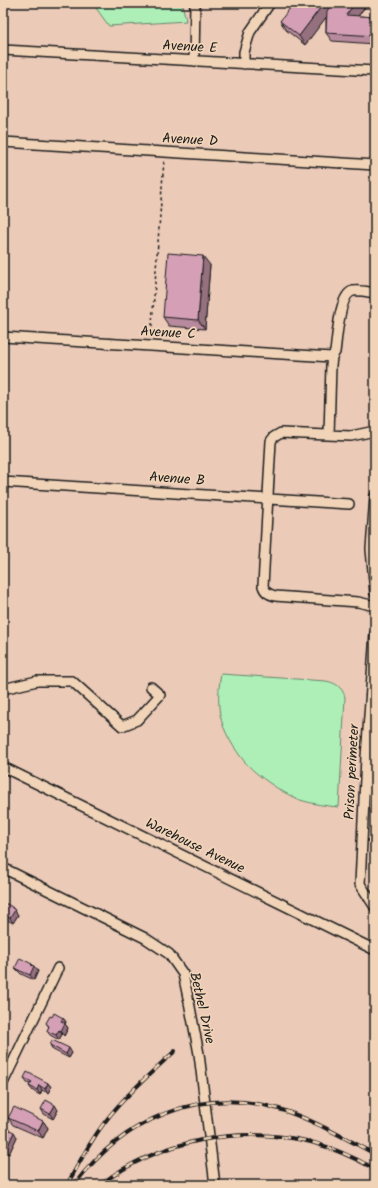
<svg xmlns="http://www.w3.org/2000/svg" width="378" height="1188" viewBox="0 0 378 1188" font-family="Kalam,sans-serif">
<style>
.green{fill:#aeefb8;stroke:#65866a}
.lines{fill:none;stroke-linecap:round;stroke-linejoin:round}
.minor-casing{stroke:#1c1c1c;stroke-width:12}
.path{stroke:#1c1c1c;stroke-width:1.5;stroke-dasharray:3 3;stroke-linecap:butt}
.minor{stroke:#f1d4b8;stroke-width:9}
.rail-casing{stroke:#1c1c1c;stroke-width:4}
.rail{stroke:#f1d4b8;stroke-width:2.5;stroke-dasharray:8;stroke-linecap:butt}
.wall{fill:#b78a9d;stroke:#1c1c1c}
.shaded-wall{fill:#95707f;stroke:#1c1c1c}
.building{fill:#d5a0b6;stroke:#1c1c1c}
.labels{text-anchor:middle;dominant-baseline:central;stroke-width:3.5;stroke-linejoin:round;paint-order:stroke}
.street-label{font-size:14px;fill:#1c1c1c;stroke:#f1d4b8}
</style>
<rect width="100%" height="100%" fill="#ebcab8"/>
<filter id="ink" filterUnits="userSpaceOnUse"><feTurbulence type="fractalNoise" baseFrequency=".025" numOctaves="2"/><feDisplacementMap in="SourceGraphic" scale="8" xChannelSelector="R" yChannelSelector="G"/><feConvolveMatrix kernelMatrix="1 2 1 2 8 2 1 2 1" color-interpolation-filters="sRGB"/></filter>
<g filter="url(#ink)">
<!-- green -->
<path class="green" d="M97,3H182L186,21L109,26L96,8Z
M221,674L326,681C336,683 342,687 345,697L339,807C326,806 313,804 300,800C282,793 252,773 241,757C231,744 220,725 219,707C218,696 219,685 221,674Z"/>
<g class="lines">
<!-- minor casing -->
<g class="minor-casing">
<path id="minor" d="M3,50L375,71
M194,61L195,3
M244,64V52L250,32L270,3
M3,142L375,165
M3,337L332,357
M375,431L351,436L281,433L274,437L271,441L263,586C265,592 268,594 275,596L358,602L375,606
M329,435L331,365L332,357L335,352C337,339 339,294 353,291C360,290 368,292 375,293
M3,482L349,504
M375,496L371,549L375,593
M375,634L366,757L360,884L375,907
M3,689L37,681H72L122,726L137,720L160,695L151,687
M3,767L375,950
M3,868L145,938L169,954L183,974L189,1002L199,1054L215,1185
M3,1083L58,968"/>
</g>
<!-- path -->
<path class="path" d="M151,338L164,160"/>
<!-- minor -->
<use href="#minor" class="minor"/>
<!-- rail casing -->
<g class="rail-casing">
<path id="rail" d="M67,1185C82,1157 97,1129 118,1106C136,1086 156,1068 175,1051
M74,1185C123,1120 199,1085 279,1109C312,1119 344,1138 375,1154
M100,1185C158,1140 239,1125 311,1142C333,1148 355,1158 375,1169"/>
</g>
<!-- rail -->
<use href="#rail" class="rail"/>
</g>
<!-- wall -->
<path class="wall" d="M368,3L358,16L375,17V44L332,41L326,33V17L305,45L286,30L280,21Z
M210,265L205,329L169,326L163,317Z
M3,902L14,910L18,915L13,923L3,918Z
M33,966L38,971L34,980L21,974L15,968Z
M52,1017L63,1018L66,1022L65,1024L68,1028L64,1036L62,1034L59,1040L50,1035L47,1031L49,1027L46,1023Z
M50,1045L72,1053L69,1058L53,1050Z
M24,1078L48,1083L51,1087L48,1093L42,1090L40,1095L33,1091L29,1086L30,1084L27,1083Z
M41,1109L58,1110L53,1119L44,1114Z
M8,1118L43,1121L48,1128L43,1138L13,1125Z
M3,1127L17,1137L9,1154L6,1153L3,1149Z"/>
<!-- shaded-wall -->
<path class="shaded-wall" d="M324,3H337L305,45L299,36Z
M355,3H368L352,24L346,15Z
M203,256L210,265L205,329L198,320Z
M12,907L18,915L13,923L10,918Z
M32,964L38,971L34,980L30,975Z
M63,1018L66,1022L65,1024L68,1028L64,1036L61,1031V1021Z
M59,1030L62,1034L59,1040L56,1035Z
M69,1048L72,1053L69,1058L66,1054Z
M48,1083L51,1087L48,1093L45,1089Z
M39,1085L42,1090L40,1095L37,1090Z
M55,1105L58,1110L53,1119L50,1114Z
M43,1121L48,1128L43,1138L38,1131Z
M14,1132L17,1137L9,1154L6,1150Z"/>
<!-- building -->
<path class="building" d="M294,3H324L299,36L280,21Z
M333,3H355L346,15L375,17V36L326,33L327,11Z
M168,253L203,256L198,320L163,317Z
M3,902L12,907V908L15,910L10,918L3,915Z
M20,958L32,964L31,965L34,966L30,975L18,970V969L15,968Z
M54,1013L63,1018L61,1021L65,1023L61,1031L59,1030L56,1035L47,1031L49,1026L46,1023L50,1016L52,1017Z
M52,1040L69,1048L66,1054L50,1045Z
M27,1072L48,1083L45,1089L39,1085L37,1090L29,1086L32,1082L24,1078Z
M46,1100L55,1105L50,1114L41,1109Z
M14,1107L43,1121L38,1131L8,1118Z
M3,1127L14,1132L6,1150L3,1148L4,1145L3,1144Z"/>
</g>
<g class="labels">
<!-- street labels -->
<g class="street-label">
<text transform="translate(190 47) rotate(3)">Avenue E</text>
<text transform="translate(190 140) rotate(3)">Avenue D</text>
<text transform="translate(168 333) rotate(3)">Avenue C</text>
<text transform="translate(177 479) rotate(4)">Avenue B</text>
<text transform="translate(352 772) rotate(-87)">Prison perimeter</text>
<text transform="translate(195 846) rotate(26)">Warehouse Avenue</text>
<text transform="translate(202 1008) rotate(77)">Bethel Drive</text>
</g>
</g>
<!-- margin -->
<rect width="378" height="1188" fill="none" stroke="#f1d4b8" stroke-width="16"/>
<rect x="8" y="8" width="362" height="1172" fill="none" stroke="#1c1c1c" stroke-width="1.5" filter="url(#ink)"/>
</svg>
